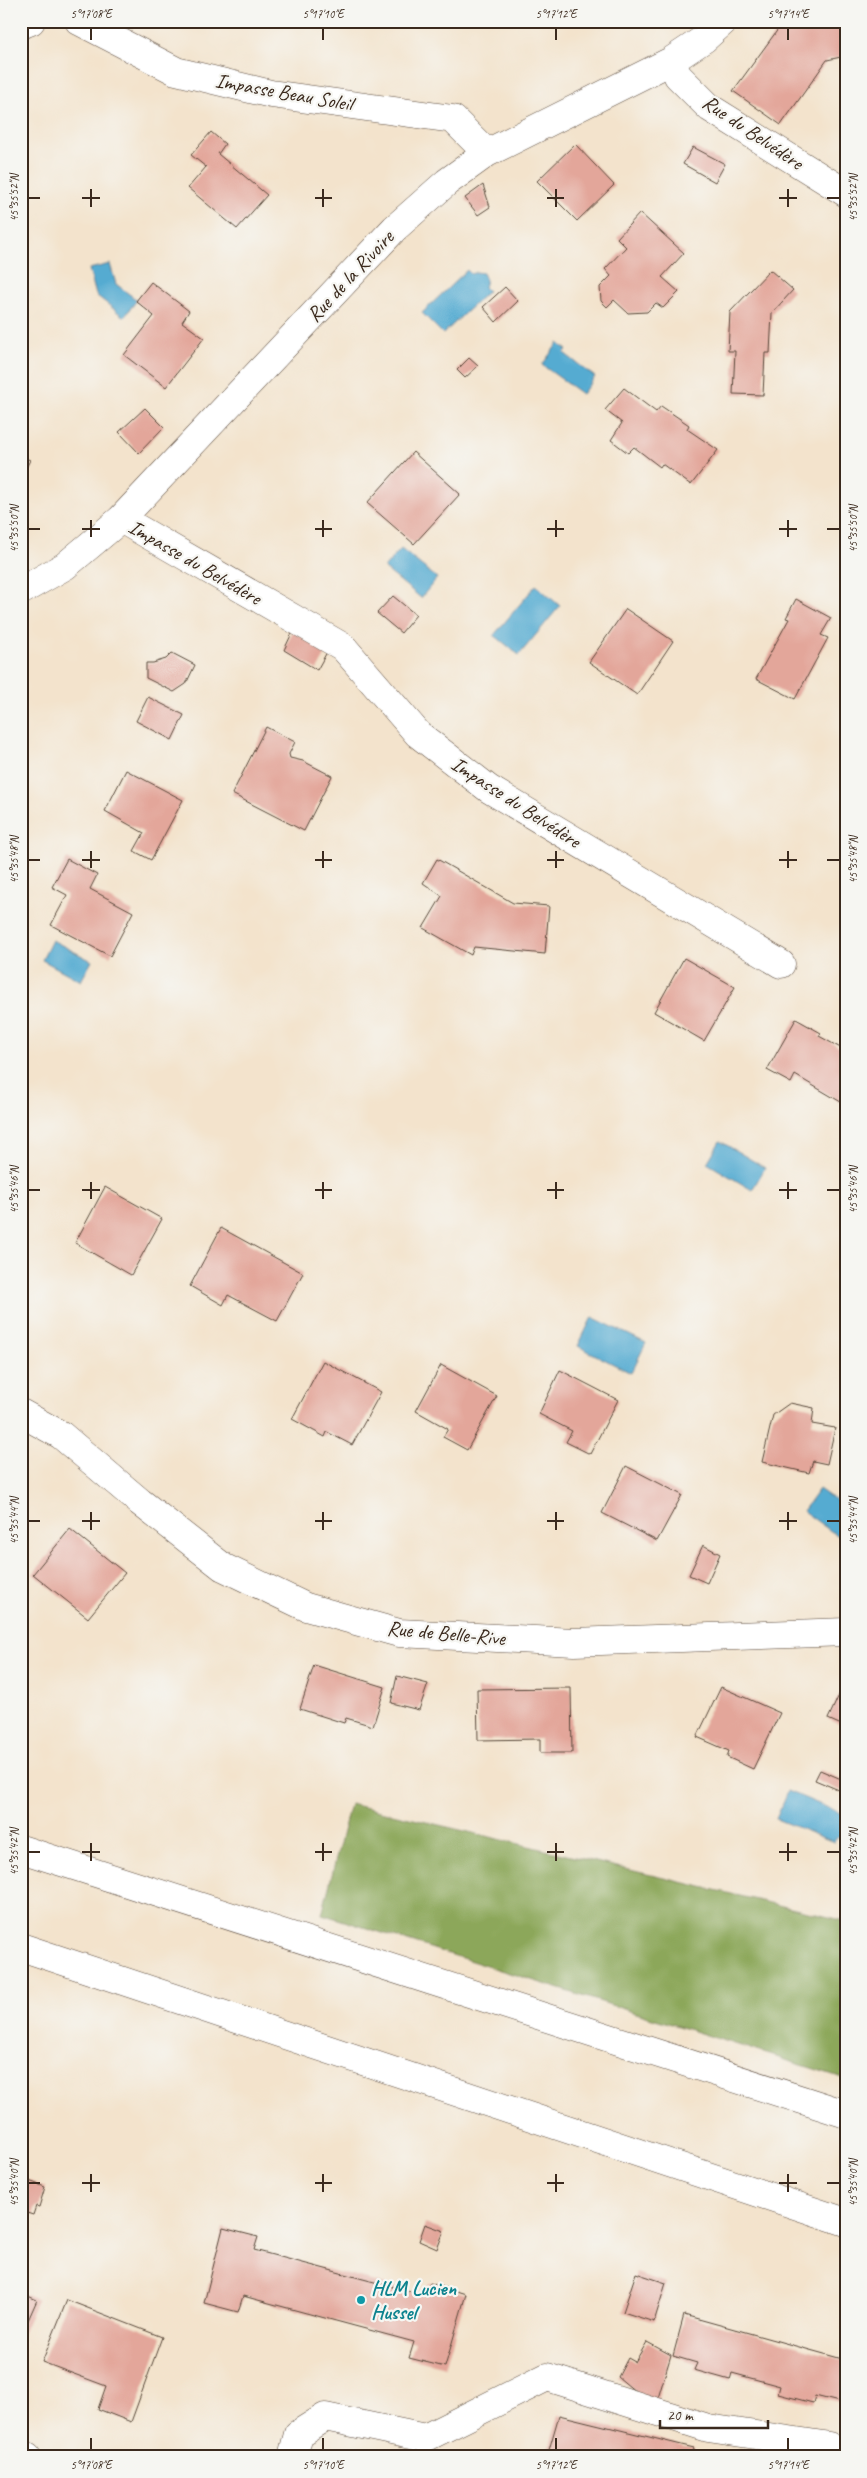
<svg xmlns="http://www.w3.org/2000/svg" width="867" height="2478" viewBox="0 0 867 2478" font-family="Caveat,sans-serif">
<style>
.forest{fill:#8ca75a;stroke:#64683c}
.water{fill:#54abd1;stroke:#486a78}
.building{fill:#e3a69a}
.lines{fill:none;stroke-linecap:round;stroke-linejoin:round}
.minor-casing{stroke:#574638;stroke-width:29}
.tertiary-casing{stroke:#574638;stroke-width:29}
.motorway-casing{stroke:#574638;stroke-width:29}
.minor{stroke:#fff;stroke-width:28}
.tertiary{stroke:#fff;stroke-width:28}
.motorway{stroke:#fff;stroke-width:28}
.ticks{fill:none;stroke:#3b2a1e;stroke-width:2}
.culture-dot{fill:#0f9aa8;stroke:#f6f6f2;stroke-width:2}
.labels{text-anchor:middle;dominant-baseline:central;stroke-width:4.5;stroke-linejoin:round;paint-order:stroke}
.street-label{font-size:21px;fill:#3b2a1e;stroke:#f6f6f2}
.culture-label{font-size:21px;font-weight:bold;fill:#0d838f;stroke:#f6f6f2;text-anchor:start}
.neatline{fill:none;stroke:#3b2a1e;stroke-width:2}
.ticks-label{font-size:12px;text-anchor:middle;fill:#3b2a1e}
</style>
<rect width="100%" height="100%" fill="#f6f6f2"/>
<filter id="ink" filterUnits="userSpaceOnUse"><feTurbulence type="fractalNoise" baseFrequency=".02" numOctaves="2"/><feDisplacementMap in="SourceGraphic" scale="10" xChannelSelector="R" yChannelSelector="G"/><feConvolveMatrix kernelMatrix="1 2 1 2 8 2 1 2 1" color-interpolation-filters="sRGB"/></filter>
<filter id="wash" filterUnits="userSpaceOnUse"><feTurbulence type="fractalNoise" baseFrequency=".0096" numOctaves="4" result="noise"/><feDisplacementMap in="SourceGraphic" scale="20" xChannelSelector="R" yChannelSelector="G"/><feGaussianBlur stdDeviation="1.12" result="paint"/><feColorMatrix in="noise" values="0 0 0 0 0 0 0 0 0 0 0 0 0 0 0 0 0 1.4 0 .05"/><feComposite in="paint" operator="in"/></filter>
<g filter="url(#wash)">
<rect width="100%" height="100%" fill="#f3e3cc"/>
<!-- forest -->
<path class="forest" d="M350,1804L846,1921V2079L322,1914Z"/>
<!-- water -->
<path class="water" d="M110,264L116,284L137,300L124,317L96,295L89,269Z
M467,270L471,274L476,272L483,273L486,280L484,287L488,291L443,334L422,313Z
M558,343L567,350L564,353L595,377L582,394L542,365Z
M401,549L437,578L421,598L384,568Z
M536,585L560,606L519,655L494,635Z
M52,940L92,961L81,981L42,960Z
M720,1141L765,1168L752,1190L707,1163Z
M592,1317L646,1343L631,1373L578,1346Z
M819,1489L846,1508V1542L803,1511Z
M788,1791L845,1815V1835L836,1838L834,1842L776,1819Z"/>
<g id="blocks">
<!-- building -->
<path class="building" d="M784,21H846V59L841,57L827,60L781,125L733,91Z
M211,132L225,144L218,154L267,195L237,229L188,188L206,167L191,155Z
M575,144L614,185L577,221L537,181Z
M693,147L725,164L715,182L683,164Z
M483,185L490,207L478,215L465,198Z
M640,213L684,253L662,277L679,292L663,308L656,303L647,312L628,313L614,300L607,307L601,301L600,287L611,276L605,269L626,247L617,238Z
M770,270L793,290L772,313L770,353H765L763,395L733,394L735,351H728L730,312Z
M151,282L189,311L182,322L204,338L166,387L124,355L154,316L136,301Z
M505,287L518,301L496,322L483,307Z
M469,358L478,366L465,378L457,370Z
M624,388L656,412L661,406L689,425L687,429L718,450L691,485L662,464L660,467L634,447L628,453L611,440L622,423L605,410Z
M145,408L164,427L139,453L119,432Z
M413,452L460,494L414,544L367,503Z
M21,456L30,460L21,478Z
M393,596L416,615L401,633L377,613Z
M796,599L831,618L821,635L828,638L795,699L756,679L789,619L786,618Z
M626,609L673,641L637,695L589,662Z
M293,631L327,652L317,670L284,650Z
M172,653L195,665L186,684L174,692L146,678V663H153L166,659Z
M148,697L184,715L172,740L136,721Z
M266,727L295,742L289,754L290,758L303,761L332,776L304,831L232,794Z
M126,770L183,800L151,860L134,851L144,833L105,811Z
M67,859L97,875L90,889L133,912L110,956L51,925L67,895L52,887Z
M437,859L513,903L549,906L545,954L474,947L471,955L423,928L442,896L423,883Z
M684,958L735,987L704,1041L654,1012Z
M796,1019L821,1033L819,1036L846,1051V1105L795,1075L791,1083L767,1070Z
M105,1187L162,1219L131,1275L75,1243Z
M221,1228L303,1273L277,1321L228,1295L223,1305L190,1286Z
M323,1361L381,1392L352,1445L327,1432L325,1437L292,1419Z
M441,1365L497,1396L467,1450L443,1437L448,1429L416,1411Z
M560,1370L618,1400L590,1454L566,1442L572,1431L539,1414Z
M790,1403L814,1408L812,1424L835,1428L827,1464L813,1461L809,1473L762,1462L773,1415Z
M626,1466L682,1495L657,1541L602,1513Z
M70,1529L125,1573L88,1618L33,1574Z
M703,1545L720,1554L707,1583L689,1575Z
M314,1665L385,1687L373,1726L346,1718L344,1723L300,1709Z
M397,1676L428,1684L419,1710L391,1703Z
M846,1680V1727L828,1719Z
M721,1687L780,1713L753,1769L727,1757L729,1751L697,1737Z
M571,1688L572,1753H540V1739L478,1740L477,1689Z
M820,1770L846,1781V1793L815,1780Z
M21,2178L45,2187L39,2207L36,2206L33,2215L21,2211Z
M425,2224L444,2231L437,2249L419,2241Z
M223,2228L258,2237L254,2250L427,2296L430,2283L466,2294L445,2367L409,2358L414,2342L243,2296L238,2312L204,2303Z
M636,2273L666,2283L654,2322L623,2312Z
M21,2293L37,2300L21,2336Z
M67,2300L162,2337L131,2422L98,2409L106,2386L42,2362Z
M684,2315L846,2360V2372L839,2402L815,2396L813,2403L778,2394L780,2386L732,2373L730,2380L694,2370L697,2363L673,2356Z
M647,2342L671,2355L655,2408L618,2377L628,2358L635,2362Z
M559,2415L694,2448L692,2457H547Z"/>
</g>
</g>
<g filter="url(#ink)">
<use href="#blocks" fill-opacity="0" stroke="#574638" stroke-width="1"/>
<g class="lines">
<!-- minor casing -->
<g class="minor-casing">
<path id="minor" d="M79,21L176,71L271,94L453,119L487,153
M21,25L31,21
M671,61L678,76L710,108L846,193
M121,519L343,647L418,734L489,789L781,964
M21,591L65,566L121,519L395,228L447,182L487,153L671,61L704,39L724,21
M21,2454L27,2457
M292,2457L298,2434L325,2417L425,2438L547,2377L708,2428L830,2446"/>
</g>
<!-- tertiary casing -->
<g class="tertiary-casing">
<path id="tertiary" d="M21,1413L61,1435L140,1502L223,1567L306,1607L399,1633L574,1642L846,1632"/>
</g>
<!-- motorway casing -->
<g class="motorway-casing">
<path id="motorway" d="M21,1849L846,2114
M21,1947L846,2222"/>
</g>
<!-- minor -->
<use href="#minor" class="minor"/>
<!-- tertiary -->
<use href="#tertiary" class="tertiary"/>
<!-- motorway -->
<use href="#motorway" class="motorway"/>
</g>
</g>
<!-- ticks -->
<path class="ticks" d="M91,28V40M323,28V40M556,28V40M788,28V40M91,189V207M323,189V207M556,189V207M788,189V207M28,198H40M82,198H100M315,198H332M547,198H564M779,198H797M827,198H840M91,520V537M323,520V537M556,520V537M788,520V537M28,529H40M82,529H100M315,529H332M547,529H564M779,529H797M827,529H840M91,851V868M323,851V868M556,851V868M788,851V868M28,860H40M82,860H100M315,860H332M547,860H564M779,860H797M827,860H840M91,1182V1199M323,1182V1199M556,1182V1199M788,1182V1199M28,1190H40M82,1190H100M315,1190H332M547,1190H564M779,1190H797M827,1190H840M91,1512V1530M323,1512V1530M556,1512V1530M788,1512V1530M28,1521H40M82,1521H100M315,1521H332M547,1521H564M779,1521H797M827,1521H840M91,1843V1861M323,1843V1861M556,1843V1861M788,1843V1861M28,1852H40M82,1852H100M315,1852H332M547,1852H564M779,1852H797M827,1852H840M91,2174V2192M323,2174V2192M556,2174V2192M788,2174V2192M28,2183H40M82,2183H100M315,2183H332M547,2183H564M779,2183H797M827,2183H840M91,2438V2450M323,2438V2450M556,2438V2450M788,2438V2450"/>
<!-- markers -->
<circle class="culture-dot" cx="361" cy="2300" r="5"/>
<g class="labels">
<!-- street labels -->
<g class="street-label">
<text transform="translate(284 92) rotate(10)">Impasse Beau Soleil</text>
<text transform="translate(753 132) rotate(34)">Rue du Belvédère</text>
<text transform="translate(350 276) rotate(-47)">Rue de la Rivoire</text>
<text transform="translate(195 562) rotate(30)">Impasse du Belvédère</text>
<text transform="translate(516 802) rotate(33)">Impasse du Belvédère</text>
<text transform="translate(446 1633) rotate(5)">Rue de Belle-Rive</text>
</g>
<!-- culture labels -->
<g class="culture-label">
<text x="371" y="2288">HLM Lucien<tspan x="371" dy="24">Hussel</tspan></text>
</g>
</g>
<!-- margin -->
<rect width="867" height="2478" fill="none" stroke="#f6f6f2" stroke-width="55"/>
<!-- scale -->
<path d="M660 2420v8h108v-8" fill="none" stroke="#3b2a1e" stroke-width="2.5"/>
<text x="667" y="2420" font-size="15" fill="#3b2a1e" stroke="#f6f6f2" stroke-width="4" paint-order="stroke">20 m</text>
<rect x="28" y="28" width="812" height="2422" class="neatline"/>
<g class="ticks-label">
<text x="91" y="18">5°17'08"E</text>
<text x="323" y="18">5°17'10"E</text>
<text x="556" y="18">5°17'12"E</text>
<text x="788" y="18">5°17'14"E</text>
<text transform="translate(14 198) rotate(-90)" y="4">45°35'52"N</text>
<text transform="translate(853 198) rotate(-90)" y="4">45°35'52"N</text>
<text transform="translate(14 529) rotate(-90)" y="4">45°35'50"N</text>
<text transform="translate(853 529) rotate(-90)" y="4">45°35'50"N</text>
<text transform="translate(14 860) rotate(-90)" y="4">45°35'48"N</text>
<text transform="translate(853 860) rotate(-90)" y="4">45°35'48"N</text>
<text transform="translate(14 1190) rotate(-90)" y="4">45°35'46"N</text>
<text transform="translate(853 1190) rotate(-90)" y="4">45°35'46"N</text>
<text transform="translate(14 1521) rotate(-90)" y="4">45°35'44"N</text>
<text transform="translate(853 1521) rotate(-90)" y="4">45°35'44"N</text>
<text transform="translate(14 1852) rotate(-90)" y="4">45°35'42"N</text>
<text transform="translate(853 1852) rotate(-90)" y="4">45°35'42"N</text>
<text transform="translate(14 2183) rotate(-90)" y="4">45°35'40"N</text>
<text transform="translate(853 2183) rotate(-90)" y="4">45°35'40"N</text>
<text x="91" y="2469">5°17'08"E</text>
<text x="323" y="2469">5°17'10"E</text>
<text x="556" y="2469">5°17'12"E</text>
<text x="788" y="2469">5°17'14"E</text>
</g>
</svg>
